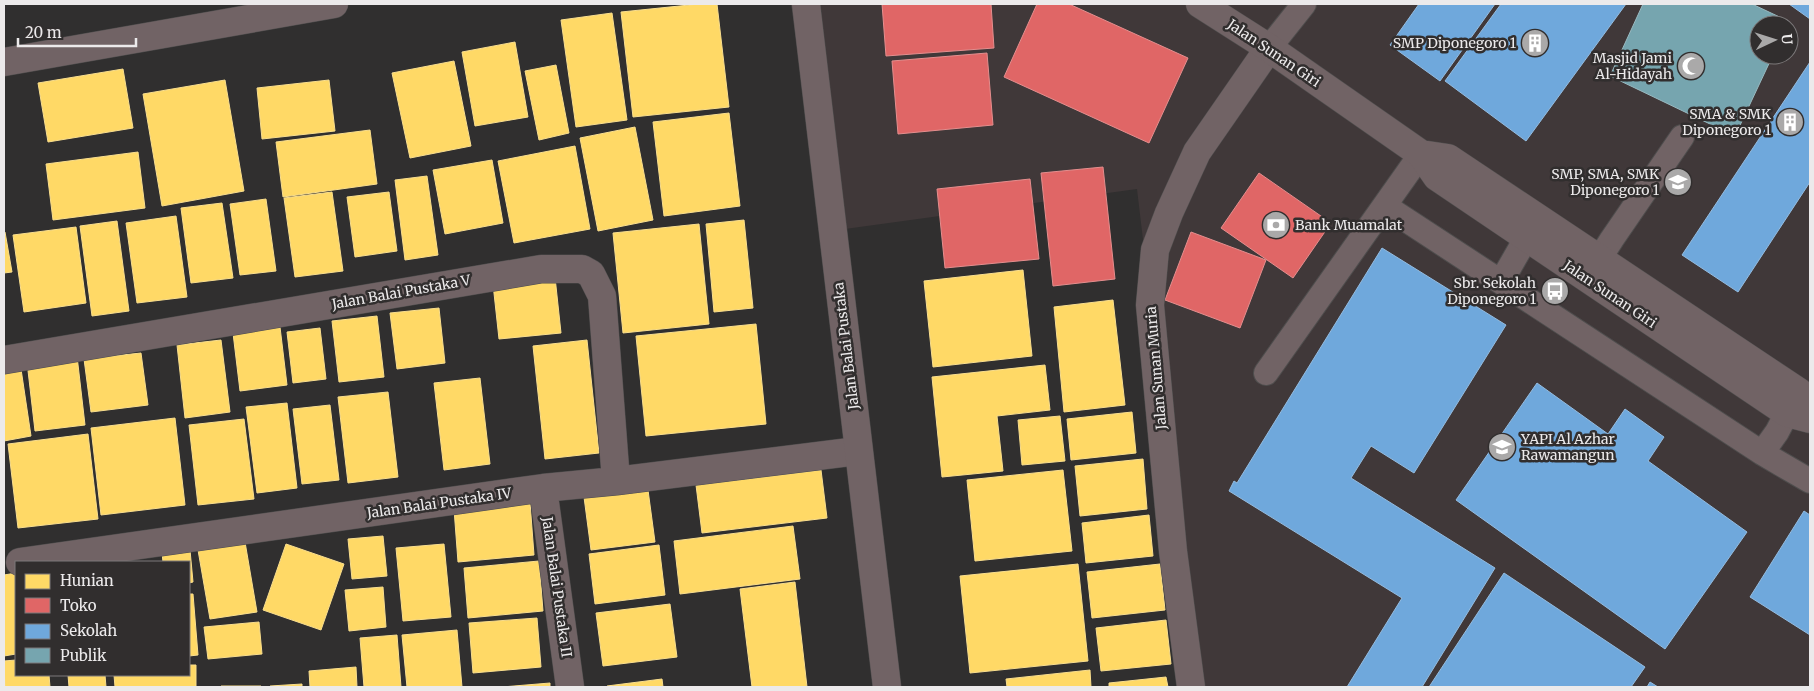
<svg xmlns="http://www.w3.org/2000/svg" width="1814" height="691" viewBox="0 0 1814 691" font-family="Merriweather,serif">
<style>
.built{fill:#403839;fill-rule:evenodd}
.homes{fill:#ffd966;stroke:#f9de8e}
.shops{fill:#e06666;stroke:#e48e8e}
.schools{fill:#6fa8dc;stroke:#94bce0}
.public{fill:#76a5af;stroke:#99bac1}
.lines{fill:none;stroke-linecap:round;stroke-linejoin:round}
.service-casing{stroke:#4e4d4d;stroke-width:26}
.minor-casing{stroke:#4e4d4d;stroke-width:29}
.tertiary-casing{stroke:#4e4d4d;stroke-width:29}
.service{stroke:#716365;stroke-width:24}
.minor{stroke:#716365;stroke-width:28}
.tertiary{stroke:#716365;stroke-width:28}
.labels{text-anchor:middle;dominant-baseline:central;stroke-width:5;stroke-linejoin:round;paint-order:stroke}
.poi-label{font-size:14px;fill:#eceaeb;stroke:#312e2e;text-anchor:end}
.street-label{font-size:14px;fill:#eceaeb;stroke:#312e2e}
</style>
<rect width="100%" height="100%" fill="#302f2f"/>
<!-- built -->
<path class="built" d="M791,4H1810V687H1196L1137,189L823,232ZM1759,25H1789V55H1759Z"/>
<!-- homes -->
<path class="homes" d="M699,4H717L729,107L633,117L621,12Z
M612,13L627,120L576,127L561,20Z
M515,42L528,117L475,126L462,52Z
M454,61L471,146L410,158L392,73Z
M556,65L569,133L539,140L525,71Z
M123,69L133,128L48,142L38,83Z
M225,80L244,191L162,206L143,94Z
M329,80L335,131L262,139L257,88Z
M729,113L740,206L664,216L653,122Z
M635,127L653,220L598,231L580,138Z
M370,130L377,184L283,197L276,142Z
M575,146L590,229L514,243L498,161Z
M138,152L145,208L53,220L46,164Z
M492,160L503,223L445,234L433,170Z
M427,176L438,255L405,260L395,180Z
M332,192L343,271L295,277L284,198Z
M389,192L397,251L355,257L347,197Z
M266,199L276,271L240,275L230,204Z
M222,203L233,278L191,283L181,208Z
M176,216L187,297L137,303L126,223Z
M744,220L753,308L714,312L706,224Z
M117,221L129,311L92,316L80,226Z
M699,224L709,324L623,333L613,233Z
M76,227L86,303L24,312L13,235Z
M4,232H5L12,272L4,273Z
M1023,270L1032,356L933,367L924,281Z
M555,277L561,333L499,339L493,284Z
M1113,300L1125,405L1064,412L1054,307Z
M439,308L445,363L397,369L390,313Z
M377,316L384,377L339,382L332,321Z
M756,324L766,424L646,436L636,336Z
M280,327L287,385L240,391L233,333Z
M320,328L326,379L293,383L287,332Z
M221,340L230,412L185,418L177,345Z
M587,340L599,453L545,459L533,346Z
M141,353L148,405L91,412L84,359Z
M77,356L85,425L35,431L27,362Z
M1045,365L1050,410L997,416L1003,471L942,477L932,377Z
M21,369L31,436L4,441V372Z
M480,378L490,464L444,470L434,383Z
M388,392L398,477L348,483L338,397Z
M287,403L297,488L257,493L246,407Z
M330,405L339,480L302,484L293,409Z
M1132,412L1136,453L1071,460L1067,419Z
M1060,416L1065,461L1022,465L1018,420Z
M175,418L185,505L101,515L91,428Z
M244,419L254,499L198,505L189,425Z
M88,434L98,519L18,528L8,444Z
M1143,459L1147,509L1080,516L1075,466Z
M821,470L827,518L702,533L696,485Z
M1063,470L1072,551L975,561L967,480Z
M648,490L655,542L591,550L584,497Z
M530,502L534,555L458,562L454,509Z
M1149,515L1153,556L1086,563L1082,523Z
M793,526L800,579L680,594L674,541Z
M383,536L387,576L352,579L348,539Z
M245,542L257,612L210,619L198,550Z
M286,544L344,564L321,630L263,610Z
M444,544L451,617L403,621L396,548Z
M659,545L665,595L595,604L589,554Z
M190,550L193,582L189,583V562H163L162,553Z
M539,561L543,611L468,618L464,568Z
M1078,564L1088,661L970,673L960,576Z
M1160,564L1165,610L1092,618L1087,572Z
M16,573V654L4,656V575Z
M795,582L807,687H752L740,589Z
M383,587L386,627L349,631L345,590Z
M189,594H193L198,655L189,656Z
M670,604L677,657L603,666L596,613Z
M537,618L541,667L473,673L469,623Z
M1166,620L1171,664L1101,671L1096,628Z
M259,622L262,654L208,659L204,627Z
M457,630L462,687H407L402,635Z
M397,635L401,687H364L360,638Z
M16,660V675H49L50,687H5L4,661Z
M189,665H196V687H115L114,675H189Z
M356,667L357,687H310L309,671Z
M1090,670L1091,687H1007L1006,679Z
M68,675H105L106,687H69Z
M1166,677L1168,687H1109V683Z
M662,679L663,687H607V686Z
M550,683V687H502Z
M302,684V687H270V686Z
M221,686H261V687H221Z"/>
<!-- shops -->
<path class="shops" d="M882,4H991L994,48L886,56Z
M1037,4H1069L1188,58L1149,143L1004,77Z
M987,53L993,125L898,134L892,61Z
M1103,167L1115,279L1053,286L1041,173Z
M1259,173L1331,223L1293,278L1221,228Z
M1030,179L1039,259L945,268L937,189Z
M1191,232L1266,260L1240,328L1165,300Z"/>
<!-- schools -->
<path class="schools" d="M1419,4H1495L1440,81L1390,45Z
M1501,4H1626L1526,141L1445,81Z
M1789,4H1810V19Z
M1810,62V182L1738,292L1682,255Z
M1382,248L1506,325L1414,473L1371,446L1351,478L1495,568L1422,687H1347L1402,598L1229,491L1234,481L1237,483Z
M1537,383L1608,434L1625,409L1664,437L1648,461L1747,532L1665,649L1456,500Z
M1804,511L1810,515V635L1750,597Z
M1504,573L1645,667L1631,687H1429Z
M1650,682L1658,687H1647Z"/>
<!-- public -->
<path class="public" d="M1643,4H1752L1788,21L1786,25H1759V55H1773L1735,136L1610,76Z"/>
<g class="lines">
<!-- service casing -->
<g class="service-casing">
<path id="service" d="M1269,48L1304,4
M1385,206L1762,453L1810,481
M1589,275L1612,239L1682,137
M1501,282L1536,221
M1266,373L1421,154
M1762,453L1777,432L1787,413"/>
</g>
<!-- minor casing -->
<g class="minor-casing">
<path id="minor" d="M4,360L541,269H582L591,274L602,296L616,481
M543,488L570,687
M20,562L543,488L616,481L858,451
M1191,687L1173,551L1150,305L1155,250L1169,213L1197,152L1269,48"/>
</g>
<!-- tertiary casing -->
<g class="tertiary-casing">
<path id="tertiary" d="M806,4L887,687
M1200,4L1269,48L1421,154L1437,177L1787,413L1810,419
M4,62L334,4
M1421,154L1448,158L1799,392L1810,408"/>
</g>
<!-- service -->
<use href="#service" class="service"/>
<!-- minor -->
<use href="#minor" class="minor"/>
<!-- tertiary -->
<use href="#tertiary" class="tertiary"/>
</g>
<!-- icons -->
<defs>
<g id="building-disc" transform="scale(1.4375)"><circle r="9.5" fill="#aaa9a9" stroke="#312e2e"/><path d="M-4-6H4V6H1V3H-1V6H-4ZM-2.5-4.3h1.7v1.8h-1.7ZM.8-4.3h1.7v1.8H.8ZM-2.5-1h1.7V.8h-1.7ZM.8-1h1.7V.8H.8Z" fill="#fff"/></g>
<g id="mosque-disc" transform="scale(1.4375)"><circle r="9.5" fill="#aaa9a9" stroke="#312e2e"/><path d="M3.5-4.9A6 6 0 1 0 3.5 4.9A5 5 0 1 1 3.5-4.9Z" fill="#fff"/></g>
<g id="school-disc" transform="scale(1.4375)"><circle r="9.5" fill="#aaa9a9" stroke="#312e2e"/><path d="M0-5L7-2L0 1L-7-2ZM-4 1L0 2.5L4 1V4Q0 6-4 4Z" fill="#fff"/></g>
<g id="bank-disc" transform="scale(1.4375)"><circle r="9.5" fill="#aaa9a9" stroke="#312e2e"/><path d="M-6-4H6V4H-6ZM0-2.3a2.3 2.3 0 1 0 0 4.6a2.3 2.3 0 1 0 0-4.6Z" fill="#fff"/></g>
<g id="bus-disc" transform="scale(1.4375)"><circle r="9.5" fill="#aaa9a9" stroke="#312e2e"/><path d="M-5-6H5V4H4V6H2V4H-2V6H-4V4H-5ZM-3.5-4V0h7V-4ZM-3.5 1.2v1.5H-2V1.2ZM2 1.2v1.5H3.5V1.2Z" fill="#fff"/></g>
</defs>
<g fill-rule="evenodd">
<use href="#building-disc" x="1535" y="43"/>
<use href="#mosque-disc" x="1691" y="66"/>
<use href="#building-disc" x="1790" y="122"/>
<use href="#school-disc" x="1678" y="182"/>
<use href="#bank-disc" x="1276" y="225"/>
<use href="#bus-disc" x="1555" y="291"/>
<use href="#school-disc" x="1502" y="447"/>
</g>
<g class="labels">
<!-- poi labels -->
<g class="poi-label">
<text x="1516" y="43">SMP Diponegoro 1</text>
<text x="1672" y="58">Masjid Jami<tspan x="1672" dy="16">Al-Hidayah</tspan></text>
<text x="1771" y="114">SMA &amp; SMK<tspan x="1771" dy="16">Diponegoro 1</tspan></text>
<text x="1659" y="174">SMP, SMA, SMK<tspan x="1659" dy="16">Diponegoro 1</tspan></text>
<text x="1295" y="225" text-anchor="start">Bank Muamalat</text>
<text x="1536" y="283">Sbr. Sekolah<tspan x="1536" dy="16">Diponegoro 1</tspan></text>
<text x="1521" y="439" text-anchor="start">YAPI Al Azhar<tspan x="1521" dy="16">Rawamangun</tspan></text>
</g>
<!-- street labels -->
<g class="street-label">
<text transform="translate(1274 53) rotate(34)">Jalan Sunan Giri</text>
<text transform="translate(401 292) rotate(-10)">Jalan Balai Pustaka V</text>
<text transform="translate(1610 294) rotate(34)">Jalan Sunan Giri</text>
<text transform="translate(846 346) rotate(-97)">Jalan Balai Pustaka</text>
<text transform="translate(1156 368) rotate(-95)">Jalan Sunan Muria</text>
<text transform="translate(439 503) rotate(-8)">Jalan Balai Pustaka IV</text>
<text transform="translate(557 587) rotate(82)">Jalan Balai Pustaka II</text>
</g>
</g>
<!-- border -->
<rect width="1814" height="691" fill="none" stroke="#eceaeb" stroke-width="10"/>
<!-- legend -->
<rect x="15" y="561" width="175" height="115" fill="#312e2e" stroke="#7c797a"/>
<rect x="25" y="574" width="25" height="15" fill="#ffd966" stroke="#7c797a"/>
<text x="60" y="586" font-size="15" fill="#eceaeb">Hunian</text>
<rect x="25" y="598" width="25" height="15" fill="#e06666" stroke="#7c797a"/>
<text x="60" y="611" font-size="15" fill="#eceaeb">Toko</text>
<rect x="25" y="624" width="25" height="15" fill="#6fa8dc" stroke="#7c797a"/>
<text x="60" y="636" font-size="15" fill="#eceaeb">Sekolah</text>
<rect x="25" y="648" width="25" height="15" fill="#76a5af" stroke="#7c797a"/>
<text x="60" y="661" font-size="15" fill="#eceaeb">Publik</text>
<!-- north arrow -->
<g transform="translate(1774 40) rotate(86)"><circle r="24" fill="#312e2e" stroke="#7c797a"/>
<path d="M0-4L9 19L0 12L-9 19Z" fill="#aaa9a9"/>
<text y="-8" font-size="14" font-weight="bold" text-anchor="middle" fill="#eceaeb">U</text>
</g>
<!-- scale -->
<path d="M18 38v8h118v-8" fill="none" stroke="#eceaeb" stroke-width="2.5"/>
<text x="25" y="38" font-size="15" fill="#eceaeb" stroke="#312e2e" stroke-width="4" paint-order="stroke">20 m</text>
</svg>
